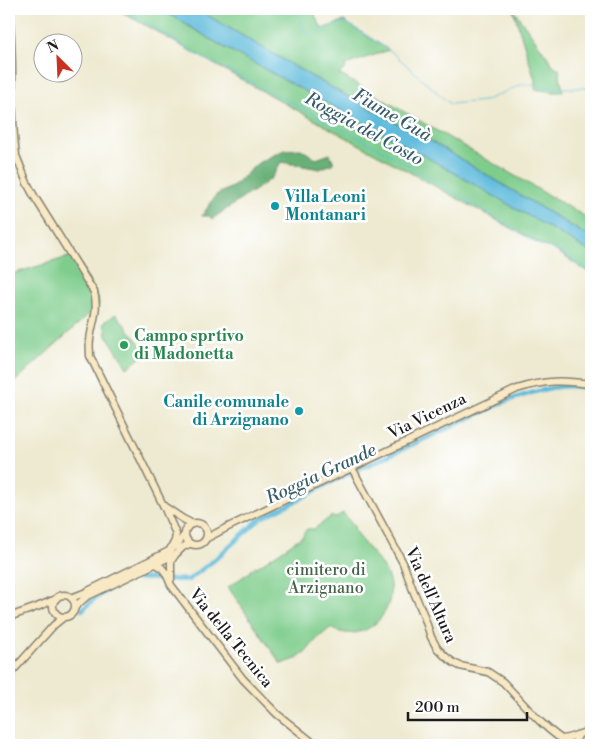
<svg xmlns="http://www.w3.org/2000/svg" width="600" height="754" viewBox="0 0 600 754" font-family="'Libre Bodoni',serif">
<style>
.green{fill:#7fcd8d;stroke:#4e7454}
.forest{fill:#67b078;stroke:#42664a}
.water{fill:#5ebbdc;stroke:#3d6c7c}
.lines{fill:none;stroke-linecap:round;stroke-linejoin:round}
.stream{stroke:#5ebbdc;stroke-width:1}
.canal{stroke:#5ebbdc;stroke-width:4.5}
.secondary-casing{stroke:#858376;stroke-width:9}
.secondary{stroke:#f8e8c3;stroke-width:6}
.culture-dot{fill:#0f9aa8;stroke:#fff;stroke-width:2}
.leisure-dot{fill:#2e9e5b;stroke:#fff;stroke-width:2}
.labels{text-anchor:middle;dominant-baseline:central;stroke-width:5;stroke-linejoin:round;paint-order:stroke}
.culture-label{font-size:16px;font-weight:bold;fill:#0d838f;stroke:#fff;text-anchor:start}
.leisure-label{font-size:16px;font-weight:bold;fill:#27864d;stroke:#fff;text-anchor:start}
.street-label{font-size:16px;fill:#1c1c1c;stroke:#fff}
.park-label{font-size:16px;fill:#446349;stroke:#fff}
.water-label{font-size:18px;font-style:italic;fill:#365c69;stroke:#fff}
</style>
<rect width="100%" height="100%" fill="#fff"/>
<filter id="ink" filterUnits="userSpaceOnUse"><feTurbulence type="fractalNoise" baseFrequency=".02" numOctaves="2"/><feDisplacementMap in="SourceGraphic" scale="10" xChannelSelector="R" yChannelSelector="G"/><feConvolveMatrix kernelMatrix="1 2 1 2 8 2 1 2 1" color-interpolation-filters="sRGB"/></filter>
<filter id="wash" filterUnits="userSpaceOnUse"><feTurbulence type="fractalNoise" baseFrequency=".0096" numOctaves="4" result="noise"/><feDisplacementMap in="SourceGraphic" scale="20" xChannelSelector="R" yChannelSelector="G"/><feGaussianBlur stdDeviation="1.12" result="paint"/><feColorMatrix in="noise" values="0 0 0 0 0 0 0 0 0 0 0 0 0 0 0 0 0 1.4 0 .05"/><feComposite in="paint" operator="in"/></filter>
<g filter="url(#wash)">
<rect width="100%" height="100%" fill="#eeead1"/>
<!-- green -->
<path class="green" d="M118,9H161L220,45L423,154L591,252V274L553,249L544,246C404,169 264,93 125,14Z
M197,9H312L322,29L344,21L389,50L345,65L346,68L339,74L591,220V238L439,146L309,75Z
M513,9L554,66L559,69L563,92H552L535,89V80Z
M75,255L98,298L99,305L9,387V275Z
M116,314L147,353L127,368L105,332L107,330L103,323Z
M343,513L355,528L354,529L357,535C367,548 384,564 389,580C396,604 378,631 353,633C344,634 337,631 330,628L316,640L305,653L296,659L281,664L228,587L250,572V570L256,566L257,567L303,536L304,532L307,529H314L332,516L334,518Z"/>
<!-- forest -->
<path class="forest" d="M301,149L316,159L330,154L334,163L320,169L281,162L271,179L212,219L209,216H202L216,195L232,187L258,163L284,150Z"/>
<!-- water -->
<path class="water" d="M161,9H197L309,75L439,146L591,238V252L423,155L220,45Z"/>
<g class="lines">
<!-- stream -->
<path class="stream" d="M124,9L203,58L281,97L375,146L482,209L539,245C544,247 547,247 551,248C566,254 578,263 591,271
M295,9L299,16L306,35L342,23H347L393,53L450,104L484,101L523,84L554,88H591"/>
<!-- canal -->
<path class="canal" d="M130,578L188,580L213,561L261,518L302,498L327,484L509,400C529,394 550,386 571,386C578,386 585,388 591,389
M82,610L93,600L109,589"/>
</g>
</g>
<g filter="url(#ink)">
<g class="lines">
<!-- secondary casing -->
<g class="secondary-casing">
<path id="secondary" d="M9,16C15,62 9,108 16,154
M9,142L17,158L27,183L34,196L94,292C99,311 92,322 90,340C89,345 90,351 90,356L164,507L176,534L175,541L169,551
M352,468L403,563L413,590L424,616L431,637L437,648L445,656L454,663L460,666L488,672L503,682C524,704 544,730 571,745
M165,507L183,519L193,524
M185 534a11 11 0 1 1 22 0a11 11 0 1 1-22 0Z
M207,538L228,527L517,389C546,380 561,380 591,384
M156,564C165,568 167,576 171,585L243,679L277,714L316,745
M171,579V561L175,555
M53 606a11 11 0 1 1 22 0a11 11 0 1 1-22 0Z
M71,598L84,593L169,551L177,545L185,534
M75,607L86,597L176,554L183,547L189,544
M9,617L37,607L56,599
M9,675L54,625L64,617
M562,739C574,738 581,731 591,732
M575,745L576,740L578,736"/>
</g>
<!-- secondary -->
<use href="#secondary" class="secondary"/>
</g>
</g>
<!-- markers -->
<g class="culture-dot">
<circle cx="275" cy="206" r="5"/>
<circle cx="299" cy="411" r="5"/>
</g>
<circle class="leisure-dot" cx="124" cy="345" r="5"/>
<g class="labels">
<!-- culture labels -->
<g class="culture-label">
<text x="285" y="197">Villa Leoni<tspan x="285" dy="18">Montanari</tspan></text>
<text x="289" y="402" text-anchor="end">Canile comunale<tspan x="289" dy="18">di Arzignano</tspan></text>
</g>
<!-- leisure labels -->
<g class="leisure-label">
<text x="134" y="336">Campo sprtivo<tspan x="134" dy="18">di Madonetta</tspan></text>
</g>
<!-- street labels -->
<g class="street-label">
<text transform="translate(427 416) rotate(-26)">Via Vicenza</text>
<text transform="translate(431 595) rotate(66)">Via dell'Altura</text>
<text transform="translate(231 638) rotate(51)">Via della Tecnica</text>
</g>
<!-- park labels -->
<g class="park-label">
<text x="326" y="570">cimitero di<tspan x="326" dy="18">Arzignano</tspan></text>
</g>
<!-- water labels -->
<g class="water-label">
<text transform="translate(392 115) rotate(30)">Fiume Guà</text>
<text transform="translate(364 129) rotate(29)">Roggia del Costo</text>
<text transform="translate(321 474) rotate(-25)">Roggia Grande</text>
</g>
</g>
<!-- margin -->
<rect width="600" height="754" fill="none" stroke="#fff" stroke-width="30"/>
<!-- north arrow -->
<g transform="translate(58 58) rotate(336)"><circle r="24" fill="#ffffff" stroke="#a4a4a4"/>
<path d="M0-4L9 19L0 12L-9 19Z" fill="#c8321e"/>
<text y="-8" font-size="14" font-weight="bold" text-anchor="middle" fill="#1c1c1c">N</text>
</g>
<!-- scale -->
<path d="M408 712v8h119v-8" fill="none" stroke="#1c1c1c" stroke-width="2.5"/>
<text x="415" y="712" font-size="15" fill="#1c1c1c" stroke="#ffffff" stroke-width="4" paint-order="stroke">200 m</text>
</svg>
